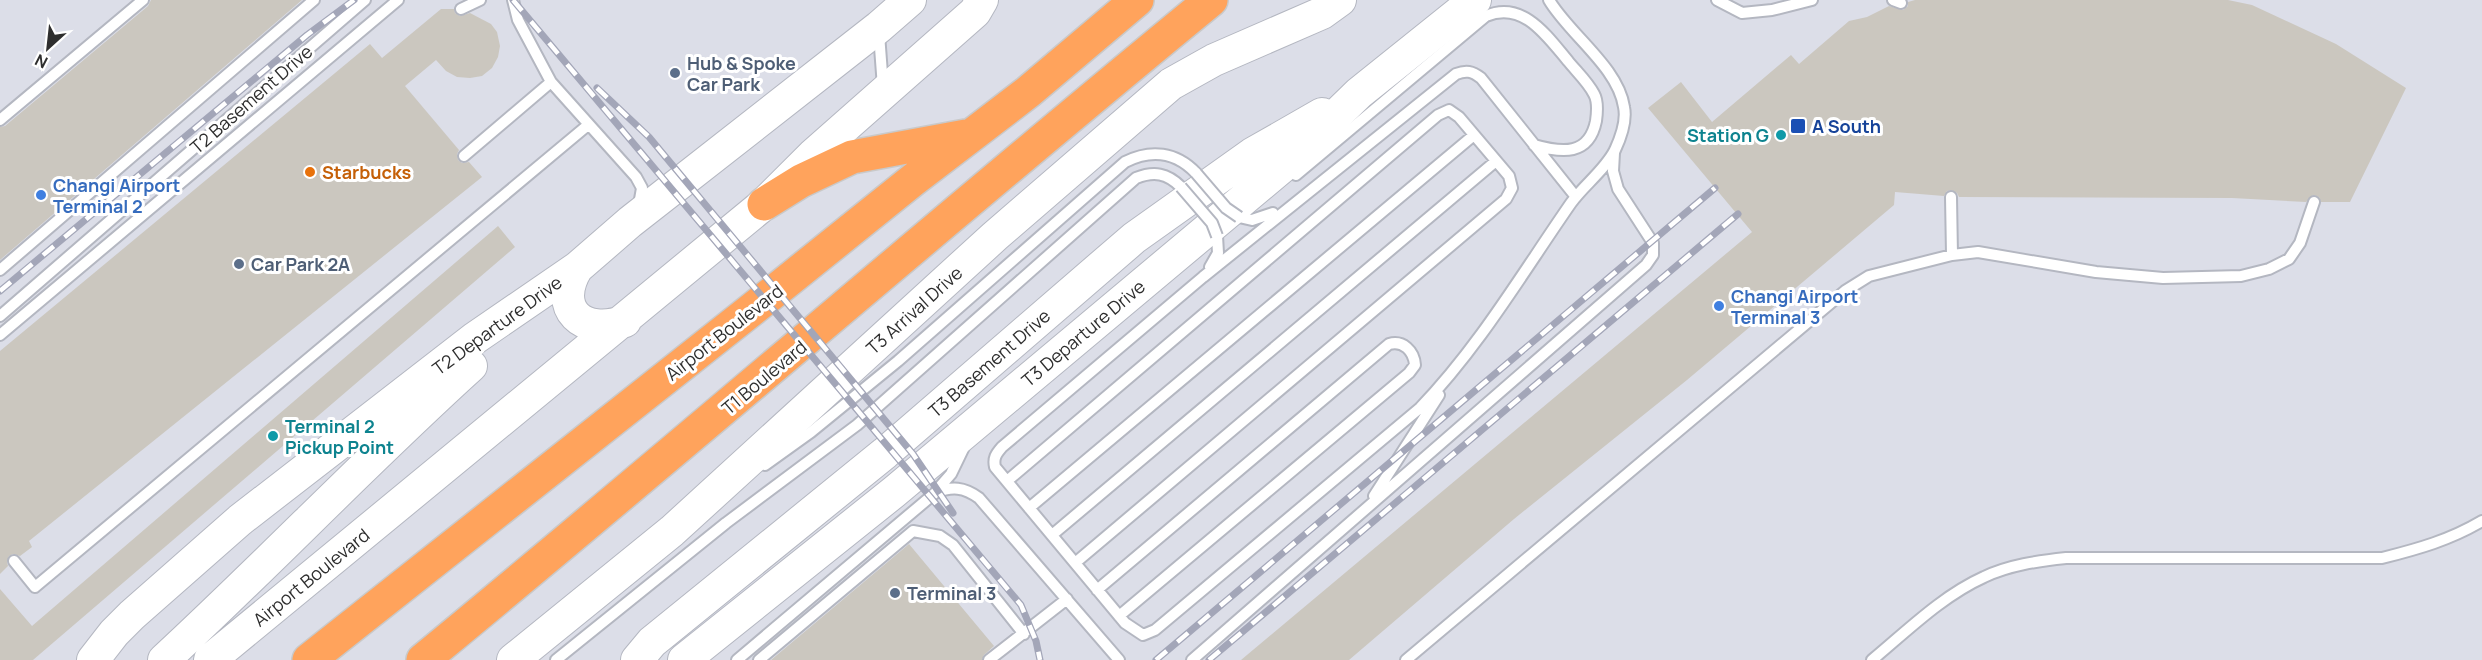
<svg xmlns="http://www.w3.org/2000/svg" width="2482" height="660" viewBox="0 0 2482 660" font-family="Manrope,sans-serif">
<style>
.airport{fill:#dcdee8}
.building{fill:#cbc7bf}
.lines{fill:none;stroke-linecap:round;stroke-linejoin:round}
.lane-casing{stroke:#b4b7c1;stroke-width:14}
.secondary-casing{stroke:#b4b7c1;stroke-width:34}
.highway-casing{stroke:#c9c9c9;stroke-width:36}
.lane{stroke:#fff;stroke-width:10}
.secondary{stroke:#fff;stroke-width:32}
.highway{stroke:#ffa35c;stroke-width:33}
.rail-casing{stroke:#a3a6b8;stroke-width:7}
.rail{stroke:#fff;stroke-width:4.5;stroke-dasharray:14;stroke-linecap:butt}
.lane-bridge-casing{stroke:#b4b7c1;stroke-width:14;stroke-linecap:butt}
.lane-bridge{stroke:#fff;stroke-width:10}
.service-dot{fill:#5c6f8a;stroke:#fff;stroke-width:2}
.transit-dot{fill:#1a4fb4;stroke:#fff;stroke-width:2}
.culture-dot{fill:#0f9aa8;stroke:#fff;stroke-width:2}
.food-dot{fill:#e8710a;stroke:#fff;stroke-width:2}
.shop-dot{fill:#3f7fe0;stroke:#fff;stroke-width:2}
.labels{text-anchor:middle;dominant-baseline:central;stroke-width:6;stroke-linejoin:round;paint-order:stroke}
.service-label{font-size:18px;font-weight:bold;fill:#4e5e75;stroke:#fff;text-anchor:start}
.street-label{font-size:18px;fill:#2e2e2e;stroke:#fff}
.transit-label{font-size:18px;font-weight:bold;fill:#164399;stroke:#fff;text-anchor:start}
.culture-label{font-size:18px;font-weight:bold;fill:#0d838f;stroke:#fff;text-anchor:end}
.food-label{font-size:18px;font-weight:bold;fill:#c56008;stroke:#fff;text-anchor:start}
.shop-label{font-size:18px;font-weight:bold;fill:#366cbe;stroke:#fff;text-anchor:start}
</style>
<rect width="100%" height="100%" fill="#efe9e1"/>
<!-- airport -->
<path class="airport" d="M0,0H2482V660H0Z"/>
<!-- building -->
<path class="building" d="M151,0H302L0,260V127L5,126L148,6Z
M1915,0H2228L2252,5L2336,44L2406,88L2350,202H2321L2319,197L2313,195L2306,202L2232,198L1959,197L1957,193L1951,190L1947,191L1944,196L1895,192L1894,205L1687,380L1514,519L1349,660H1241L1752,232L1648,108L1681,82L1712,122L1791,55L1799,64L1849,21L1867,17L1889,6L1903,10L1908,6V2Z
M441,9H454L455,13L460,16L470,13L491,24L497,32L500,46L498,57L492,68L482,76L470,78L457,77L446,71L436,60L405,86L459,150L457,154L458,160L462,163L469,162L482,177L29,541L32,547L20,556L13,554L9,556L7,562L8,566L0,574V351L370,44L382,58Z
M498,226L515,247L33,660H0V589L32,626Z
M909,544L994,646L984,655L982,660H771Z"/>
<g class="lines">
<!-- lane casing -->
<g class="lane-casing">
<path id="lane" d="M513,0L518,20L551,82L636,177L642,188L639,205
M1549,0C1569,34 1618,67 1624,107C1627,121 1621,137 1615,150C1605,170 1584,185 1571,203C1523,272 1479,347 1420,408L1155,630L1143,635L1125,623L995,467C993,458 996,454 1002,447L1203,277L1456,74C1466,70 1472,71 1481,78L1576,197
M1717,0L1742,13L1772,10L1812,0
M1893,0L1901,3
M461,9L480,0
M879,34L883,87
M0,120L143,0
M464,156L551,82
M1296,175L1486,16C1523,0 1547,36 1568,61C1576,71 1588,82 1594,94C1598,101 1597,114 1596,121C1589,156 1562,153 1534,145
M1951,197L1952,255
M1239,217L1252,220L1273,213
M1210,267L1218,253L1217,236
M0,270L314,0
M0,316L365,0
M0,335L398,0
M765,465L811,432L898,361L1125,162C1151,149 1176,152 1196,173
M1007,481L1438,115L1449,110L1459,117L1509,176L1512,188L1506,199L1075,563
M937,490L951,474L965,445
M1374,496L1439,395
M1029,508L1474,135
M1052,535L1496,161
M14,561L35,587L588,125
M1097,590L1389,344C1403,340 1414,351 1415,365L1409,373L1119,616
M556,660L726,523L857,425L1136,178C1154,171 1167,173 1181,187
M737,660L935,493C952,486 964,487 979,498L1119,660
M759,660L913,531L940,536L953,545L1024,634
M989,660L1067,599
M1192,660L1646,265L1653,255V243L1618,189L1613,171L1614,153
M1406,660L1845,291L1869,276L1952,255L1978,252L2096,272L2163,278L2241,276L2269,269L2289,259L2300,243L2314,202
M1872,660C1907,631 1942,596 1984,577C2009,565 2038,561 2066,558H2382C2418,549 2450,540 2482,521"/>
</g>
<!-- secondary casing -->
<g class="secondary-casing">
<path id="secondary" d="M577,268C552,309 583,337 625,321
M93,660L114,633L132,615L240,520L475,338L577,268L630,222L879,27L910,0
M164,660C268,564 366,461 471,366
M210,660L764,204L813,155L975,12L982,0
M513,660L672,531L995,236L1171,84L1214,60L1322,13L1340,0
M637,660L652,642L885,453L1134,238L1252,154L1322,114
M684,660L894,492L1288,162L1359,93L1475,0"/>
</g>
<!-- highway casing -->
<g class="highway-casing">
<path id="highway" d="M764,204L801,181L852,157L966,136
M309,660L755,307L913,180L1028,92L1137,0
M423,660C688,442 946,217 1211,0"/>
</g>
<!-- lane -->
<use href="#lane" class="lane"/>
<!-- secondary -->
<use href="#secondary" class="secondary"/>
<!-- highway -->
<use href="#highway" class="highway"/>
<!-- rail casing -->
<g class="rail-casing">
<path id="rail" d="M513,0L1021,605L1036,641L1040,660
M597,88L649,137L913,454L953,513
M0,291L307,35L354,0
M1156,660L1715,188
M1209,660L1738,214"/>
</g>
<!-- rail -->
<use href="#rail" class="rail"/>
<!-- lane-bridge casing -->
<g class="lane-bridge-casing">
<path id="lane-bridge" d="M1196,173L1226,208L1239,217
M1181,187L1212,223L1217,236"/>
</g>
<!-- lane-bridge -->
<use href="#lane-bridge" class="lane-bridge"/>
</g>
<!-- markers -->
<g class="service-dot">
<circle cx="675" cy="73" r="6"/>
<circle cx="239" cy="264" r="6"/>
<circle cx="895" cy="593" r="6"/>
</g>
<rect class="transit-dot" x="1790" y="118" width="16" height="16" rx="3"/>
<g class="culture-dot">
<circle cx="1781" cy="135" r="6"/>
<circle cx="273" cy="436" r="6"/>
</g>
<circle class="food-dot" cx="310" cy="172" r="6"/>
<g class="shop-dot">
<circle cx="41" cy="195" r="6"/>
<circle cx="1719" cy="306" r="6"/>
</g>
<g class="labels">
<!-- service labels -->
<g class="service-label">
<text x="687" y="63">Hub &amp; Spoke<tspan x="687" dy="21">Car Park</tspan></text>
<text x="251" y="264">Car Park 2A</text>
<text x="907" y="593">Terminal 3</text>
</g>
<!-- street labels -->
<g class="street-label">
<text transform="translate(251 99) rotate(-41)">T2 Basement Drive</text>
<text transform="translate(914 310) rotate(-42)">T3 Arrival Drive</text>
<text transform="translate(497 325) rotate(-36)">T2 Departure Drive</text>
<text transform="translate(724 332) rotate(-38)">Airport Boulevard</text>
<text transform="translate(1083 333) rotate(-40)">T3 Departure Drive</text>
<text transform="translate(989 363) rotate(-41)">T3 Basement Drive</text>
<text transform="translate(764 377) rotate(-40)">T1 Boulevard</text>
<text transform="translate(311 577) rotate(-39)">Airport Boulevard</text>
</g>
<!-- transit labels -->
<g class="transit-label">
<text x="1812" y="126">A South</text>
</g>
<!-- culture labels -->
<g class="culture-label">
<text x="1769" y="135">Station G</text>
<text x="285" y="426" text-anchor="start">Terminal 2<tspan x="285" dy="21">Pickup Point</tspan></text>
</g>
<!-- food labels -->
<g class="food-label">
<text x="322" y="172">Starbucks</text>
</g>
<!-- shop labels -->
<g class="shop-label">
<text x="53" y="185">Changi Airport<tspan x="53" dy="21">Terminal 2</tspan></text>
<text x="1731" y="296">Changi Airport<tspan x="1731" dy="21">Terminal 3</tspan></text>
</g>
</g>
<!-- north arrow -->
<g transform="translate(48 48) rotate(207)" stroke="#ffffff" stroke-width="4.5" paint-order="stroke">
<path d="M0-4.5L10 22L0 15L-10 22Z" fill="#2e2e2e"/>
<text y="-9" font-size="16" font-weight="bold" text-anchor="middle" fill="#2e2e2e">N</text>
</g>
</svg>
